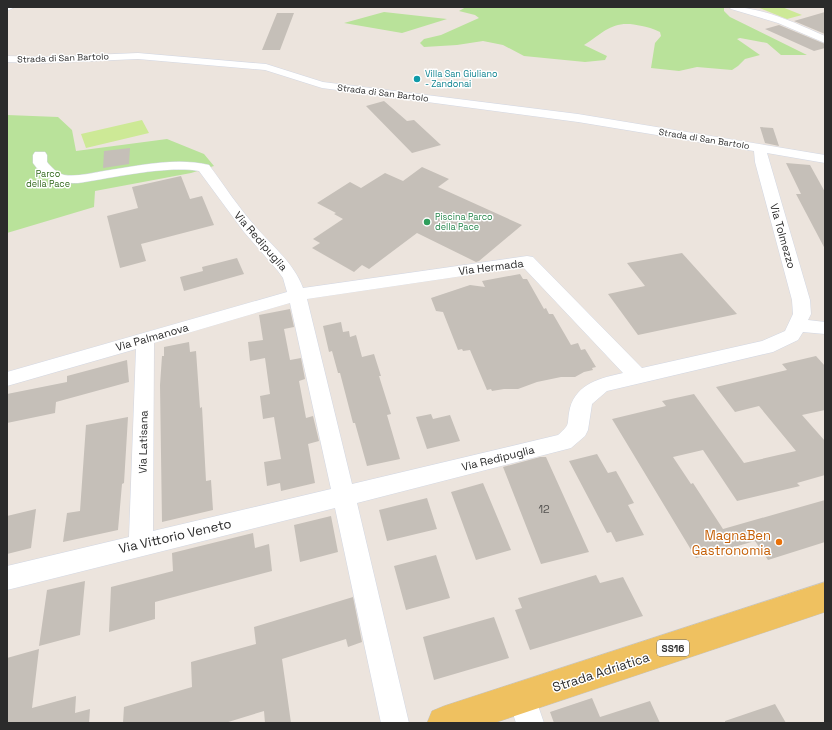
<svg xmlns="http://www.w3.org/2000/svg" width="832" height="730" viewBox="0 0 832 730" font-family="'Space Grotesk',sans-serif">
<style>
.green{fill:#b9e29a}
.pitch{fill:#cde996}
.building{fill:#c5bfb8}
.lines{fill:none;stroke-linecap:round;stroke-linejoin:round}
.street-casing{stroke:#d2d7e3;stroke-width:1}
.primary-casing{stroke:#c4c4c4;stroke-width:1}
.street{fill:#fff;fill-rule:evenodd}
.primary{fill:#efc160;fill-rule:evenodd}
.culture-dot{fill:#0f9aa8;stroke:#fff;stroke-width:1.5}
.leisure-dot{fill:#2e9e5b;stroke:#fff;stroke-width:1.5}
.food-dot{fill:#e8710a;stroke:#fff;stroke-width:1.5}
.labels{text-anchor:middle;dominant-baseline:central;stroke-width:3;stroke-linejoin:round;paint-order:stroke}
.far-street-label{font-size:9px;fill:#2b2b2b;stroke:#fff}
.far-culture-label{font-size:9px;fill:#0d838f;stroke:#fff;text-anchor:start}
.far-park-label{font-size:9px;fill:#31671b;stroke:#fff}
.far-leisure-label{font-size:9px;fill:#27864d;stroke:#fff;text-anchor:start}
.shield{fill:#fff;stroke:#6b6b6b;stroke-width:1}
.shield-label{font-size:10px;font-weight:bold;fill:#2b2b2b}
.street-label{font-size:11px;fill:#2b2b2b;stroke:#fff}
.near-number-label{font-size:11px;fill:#52504e}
.near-food-label{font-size:13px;fill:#c56008;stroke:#fff;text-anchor:end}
.near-street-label{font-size:13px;fill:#2b2b2b;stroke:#fff}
</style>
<rect width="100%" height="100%" fill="#ece4dd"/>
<!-- green -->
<path class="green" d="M466,7H724V11L730,17L807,55H781L767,43L740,38L737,39L760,55L745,59L738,66L732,70L697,67L679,71L651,68L655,43L661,36L660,32C654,29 648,27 642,26C613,19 606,31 584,45L607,56L605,60L585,62L524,56L503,45L483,41L457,45L424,47L420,43L424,39L441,35L479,18L475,15L459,11Z
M384,12L447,19L402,33L344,23Z
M7,115L58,117L72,130L76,151L167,139L204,154L214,166L191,173L95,191L94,207L7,233Z"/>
<!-- pitch -->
<path class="pitch" d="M757,7H782L802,15L787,19Z
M142,120L149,133L86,148L81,134Z"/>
<!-- building -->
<path class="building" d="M825,12V34L794,21Z
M277,13H294L280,50H262Z
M779,25L825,44V48L814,51L765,29Z
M384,101L407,121L414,120L441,145L412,153L366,106Z
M760,127L773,128L779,146L765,143Z
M130,148L129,164L103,168L104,151Z
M786,163L810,165L825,192V249L796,194H801Z
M422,167L449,179L438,187L522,225L479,261L476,262L417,233L369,269L362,265L354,272L312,248L320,243L313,239L343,219L334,214L336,213L317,203L350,182L361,188L385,173L403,181Z
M181,176L190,199L202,196L214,225L141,244L146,261L120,268L107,216L138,208L132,187Z
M682,253L737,314L638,335L608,294L645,286L627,263Z
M237,258L244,274L184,291L180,277L203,271L202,267Z
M520,274L523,279H527L544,309L546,308L549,314H553L571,345L578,343L581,350L585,349L596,367L592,368L593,370L584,372L575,377H561L537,382L518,389H504L492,391L491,389L487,390L470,350L463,351L462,349L458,350L443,312L436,311L431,298L470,285L485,287L482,281Z
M290,309L294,327L284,329L290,360L301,358L305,379L299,381L306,418L313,416L319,441L308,444L315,483L281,491L280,483L267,486L264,462L281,459L274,417L263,419L260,396L270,394L265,358L250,361L248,342L263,340L259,315Z
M341,322L343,332L349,331L350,337L356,335L362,357L374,354L381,376H379L391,414L387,415L400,459L367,466L355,423H353L340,373H338L332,351L329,352L323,326Z
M189,342L190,352L196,351L200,408L202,407L206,481L211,480L213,510L162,522L160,385L162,356H164V347Z
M816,356L825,366V410L802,415L825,441V475L797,483L800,486L737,501L703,450L673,457L691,484L693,483L723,529L825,500V542L768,560L755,541L696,558L612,419L666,406L662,401L694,394L744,463L796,451L759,406L735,412L716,387L787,370L782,364Z
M127,360L129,382L56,402L55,413L7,423V394L67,382V376Z
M431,414L433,419L450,415L460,441L427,449L416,417Z
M128,417L124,483L122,484L118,530L63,542L67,513L80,511L86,425Z
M597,454L608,473L616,471L634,503L628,505L644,535L616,542L611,532L607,533L569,461Z
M540,457H546L589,552L541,564L503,467Z
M483,483L511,550L476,560L451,492Z
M427,498L437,529L387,541L379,510Z
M36,509L31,548L7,554V516Z
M331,516L338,552L300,562L294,525Z
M253,533L255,548L269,544L272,571L155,602V619L109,632L111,587L173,571L172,553Z
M436,555L450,598L406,610L394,566Z
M596,575L600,583L623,577L643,616L530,650L515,610L522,608L518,598Z
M85,581L80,635L39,646L47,590Z
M353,597L362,642L348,647L346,639L282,659L291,723H265L264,711L225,723H123L124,707L192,687L191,662L256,644L254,627Z
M494,617L509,658L434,680L423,637Z
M39,649L32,708L76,696L75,713L90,709L89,723H7V658Z
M592,698L600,717L650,701L660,723H554L550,712Z
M775,704L786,723H725V721Z"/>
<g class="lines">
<!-- street casing -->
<g class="street-casing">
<path id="street" d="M7,7H15L7,11Z
M729,7C763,7 795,23 825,36V43L778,23L731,9Z
M138,53L266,64L323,82L578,114L825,155V163L767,153L810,300L811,314L808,320L825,322V334L803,332L798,340L773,352L607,391L592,404L588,430L585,436L571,448L357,503L409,723H381L335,508L7,590V566L129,537L136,349L7,386V372L287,292L283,278L278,271L244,232L199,171C167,165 112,178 78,183C59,184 44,179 33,163V155L35,152H45L47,155V162C51,167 57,173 64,175C77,177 91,173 104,171C138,166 175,157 209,165C224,185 238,207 255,226C272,246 294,263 303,288L527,256L533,257L642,368L762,341L785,331L793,314L792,300L755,162L754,151L578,122L322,88L265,70L138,59L44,63L7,62V56L44,57ZM523,267L623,373C601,378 577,383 570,408C566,425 572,423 558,435L352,484L307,299ZM290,303L331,489L153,531L154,343Z
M522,684L532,688L544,723H516L508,698L512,688Z"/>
</g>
<!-- primary casing -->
<g class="primary-casing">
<path id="primary" d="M825,582V612L494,723H427L432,711L444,706Z"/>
</g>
<!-- street -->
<use href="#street" class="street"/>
<!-- primary -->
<use href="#primary" class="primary"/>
</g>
<!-- markers -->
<circle class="culture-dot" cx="417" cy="79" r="4"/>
<circle class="leisure-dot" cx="427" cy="222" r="4"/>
<circle class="food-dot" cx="779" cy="542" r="4"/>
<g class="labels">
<!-- far-street labels -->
<g class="far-street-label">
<text transform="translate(63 58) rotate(-2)">Strada di San Bartolo</text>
<text transform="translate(383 93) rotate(7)">Strada di San Bartolo</text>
<text transform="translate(704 139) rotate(9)">Strada di San Bartolo</text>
</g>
<!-- far-culture labels -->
<g class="far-culture-label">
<text x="425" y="74">Villa San Giuliano<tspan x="425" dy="10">- Zandonai</tspan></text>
</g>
<!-- far-park labels -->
<g class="far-park-label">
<text x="48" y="174">Parco<tspan x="48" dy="10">della Pace</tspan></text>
</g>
<!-- far-leisure labels -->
<g class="far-leisure-label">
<text x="435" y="217">Piscina Parco<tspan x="435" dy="10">della Pace</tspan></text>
</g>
<!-- shield labels -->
<rect class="shield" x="657" y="640" width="32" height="16" rx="3"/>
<g class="shield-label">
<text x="673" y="648">SS16</text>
</g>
<!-- street labels -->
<g class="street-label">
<text transform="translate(783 236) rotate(74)">Via Tolmezzo</text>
<text transform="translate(261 241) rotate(49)">Via Redipuglia</text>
<text transform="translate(491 267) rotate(-7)">Via Hermada</text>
<text transform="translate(152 337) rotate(-16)">Via Palmanova</text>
<text transform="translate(143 442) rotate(-89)">Via Latisana</text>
<text transform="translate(498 458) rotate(-14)">Via Redipuglia</text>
</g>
<!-- near-number labels -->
<g class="near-number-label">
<text x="544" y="509">12</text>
</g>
<!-- near-food labels -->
<g class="near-food-label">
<text x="771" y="535">MagnaBen<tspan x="771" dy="15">Gastronomia</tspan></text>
</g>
<!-- near-street labels -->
<g class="near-street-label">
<text transform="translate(175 536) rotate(-13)">Via Vittorio Veneto</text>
<text transform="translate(601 672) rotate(-18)">Strada Adriatica</text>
</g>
</g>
<!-- border -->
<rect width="832" height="730" fill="none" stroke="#2b2b2b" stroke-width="16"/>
</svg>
